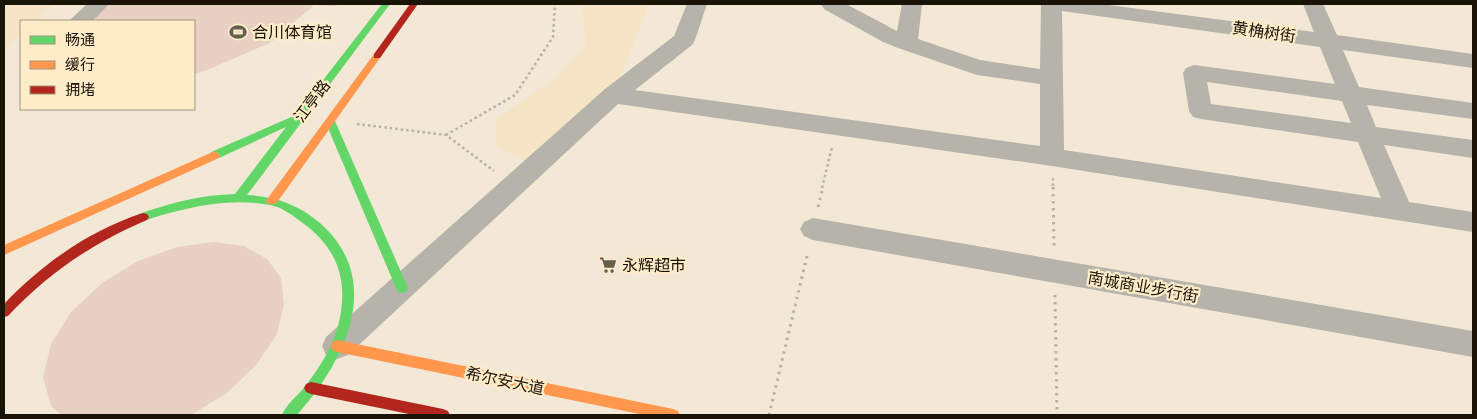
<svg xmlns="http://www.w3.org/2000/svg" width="1477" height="419" viewBox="0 0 1477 419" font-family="'Space Grotesk','Noto Sans SC',sans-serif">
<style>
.built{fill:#f5e4c5}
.green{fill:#e8d0c3}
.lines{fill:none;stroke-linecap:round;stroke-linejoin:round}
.path-far1{stroke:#b5b2a8;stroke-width:2.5;stroke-dasharray:2.5 3;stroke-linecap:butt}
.path{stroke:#b5b2a8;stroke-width:3;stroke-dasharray:2.5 4.5;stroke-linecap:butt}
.street{fill:#b5b3aa;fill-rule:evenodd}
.fast{fill:#63d668;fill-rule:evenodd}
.slow{fill:#ff974d;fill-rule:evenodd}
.jam{fill:#b3261e;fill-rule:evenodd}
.labels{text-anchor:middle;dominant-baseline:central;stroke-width:4.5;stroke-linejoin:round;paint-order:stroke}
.poi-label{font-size:16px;fill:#1a1307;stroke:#feecc9;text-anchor:start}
.street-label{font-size:16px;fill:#1a1307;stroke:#feecc9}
</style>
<rect width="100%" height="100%" fill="#f2e8d5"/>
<!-- built -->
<path class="built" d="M4,4H55L35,21H21V34L4,49Z
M582,4H649L613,95L536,166L497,147L496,119L558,76L586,44Z"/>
<!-- green -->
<path class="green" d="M102,4H338L336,6L314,5L270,43L207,70L194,74V21H95Z
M214,242L244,246L267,259L281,278L284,304L277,334L257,364L227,393L191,415H62L51,406L43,378L51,344L71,312L102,283L138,261L177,247Z"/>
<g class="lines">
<!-- path-far1 -->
<path class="path-far1" d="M357,124L446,135L494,171
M446,135L515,95L553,37L555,4
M1053,178V188
M822,188L832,147"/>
<!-- path -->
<path class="path" d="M1053,187L1054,247
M818,207L823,187
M1055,295L1057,415
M769,415L808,252"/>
<!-- street -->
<path class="street" d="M87,4H109L93,21H69Z
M687,4H707L695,40L692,45L635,90L1040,146V84L977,75L898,48L883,42L824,9L821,4H846L897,31L902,4H922L918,39L980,60L1040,69L1041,4H1101L1314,32L1303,4H1323L1337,35L1473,54V68L1343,50L1359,87L1473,103V119L1367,105L1376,127L1473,140V158L1384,145L1409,202L1473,212V232L1052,166L618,104L348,355L337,359L326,355L322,346L326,337L605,89L674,36ZM1062,11L1320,47L1335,84L1194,65L1186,68L1183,73L1189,111L1193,117L1201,119L1358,142L1381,198L1064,150ZM1207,82L1342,101L1351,123L1211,104Z
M813,218L1473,331V357L813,240L804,236L800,229L804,222Z"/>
<!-- fast -->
<path class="fast" d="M382,4H390L247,195C275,196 299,205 320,223C386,281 344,362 297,415H282C286,405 296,397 303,389C319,369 333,347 339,322C349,278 336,246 300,221C291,214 281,207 270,205C226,197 184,208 143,221L139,220L137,217L139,214C170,203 201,195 235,194L286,127L219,158H211L210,155L211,152L296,115Z
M330,117L335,121L408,288L406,292L402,293L398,292L396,288L325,121Z"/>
<!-- slow -->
<path class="slow" d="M377,53L382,56L380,58L276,204H268L266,201L268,198L374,54Z
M215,151L220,155L219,158L4,255V245Z
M337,340L673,409L678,411L680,415H644L337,352L332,350L331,346L332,342Z"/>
<!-- jam -->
<path class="jam" d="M410,4H418L380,58H374V54Z
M143,213L147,214L149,217L147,220C93,243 48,273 8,316L4,317V304C42,264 90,230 143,213Z
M311,382L443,409L448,411L450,415H414L311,394L306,392L304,388L306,384Z"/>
</g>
<!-- icons -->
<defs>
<g id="stadium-bare" transform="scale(1.35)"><path d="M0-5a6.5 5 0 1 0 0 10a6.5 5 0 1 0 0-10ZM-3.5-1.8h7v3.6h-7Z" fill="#665e4f" stroke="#feecc9" stroke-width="2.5" paint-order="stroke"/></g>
<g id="supermarket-bare" transform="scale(1.35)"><path d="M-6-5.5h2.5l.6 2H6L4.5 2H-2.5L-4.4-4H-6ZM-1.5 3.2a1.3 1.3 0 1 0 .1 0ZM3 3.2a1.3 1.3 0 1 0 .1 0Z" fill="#665e4f" stroke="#feecc9" stroke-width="2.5" paint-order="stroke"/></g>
</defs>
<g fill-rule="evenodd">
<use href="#stadium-bare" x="238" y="32"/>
<use href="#supermarket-bare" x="608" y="265"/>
</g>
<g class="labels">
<!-- poi labels -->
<g class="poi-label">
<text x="252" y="32">合川体育馆</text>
<text x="622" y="265">永辉超市</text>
</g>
<!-- street labels -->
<g class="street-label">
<text transform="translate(1264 32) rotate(8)">黄桷树街</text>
<text transform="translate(312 101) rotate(-53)">江亭路</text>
<text transform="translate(1143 287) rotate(10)">南城商业步行街</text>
<text transform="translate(505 381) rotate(12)">希尔安大道</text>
</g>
</g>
<!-- border -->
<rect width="1477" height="419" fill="none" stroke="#1a1307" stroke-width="10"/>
<!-- legend -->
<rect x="20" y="20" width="175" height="90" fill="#feecc9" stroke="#a3957b"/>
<rect x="30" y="36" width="25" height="8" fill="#63d668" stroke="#a3957b"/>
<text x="65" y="45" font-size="15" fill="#1a1307">畅通</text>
<rect x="30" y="61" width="25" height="8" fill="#ff974d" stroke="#a3957b"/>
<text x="65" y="70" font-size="15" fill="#1a1307">缓行</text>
<rect x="30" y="86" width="25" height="8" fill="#b3261e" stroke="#a3957b"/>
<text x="65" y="95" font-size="15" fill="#1a1307">拥堵</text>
</svg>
